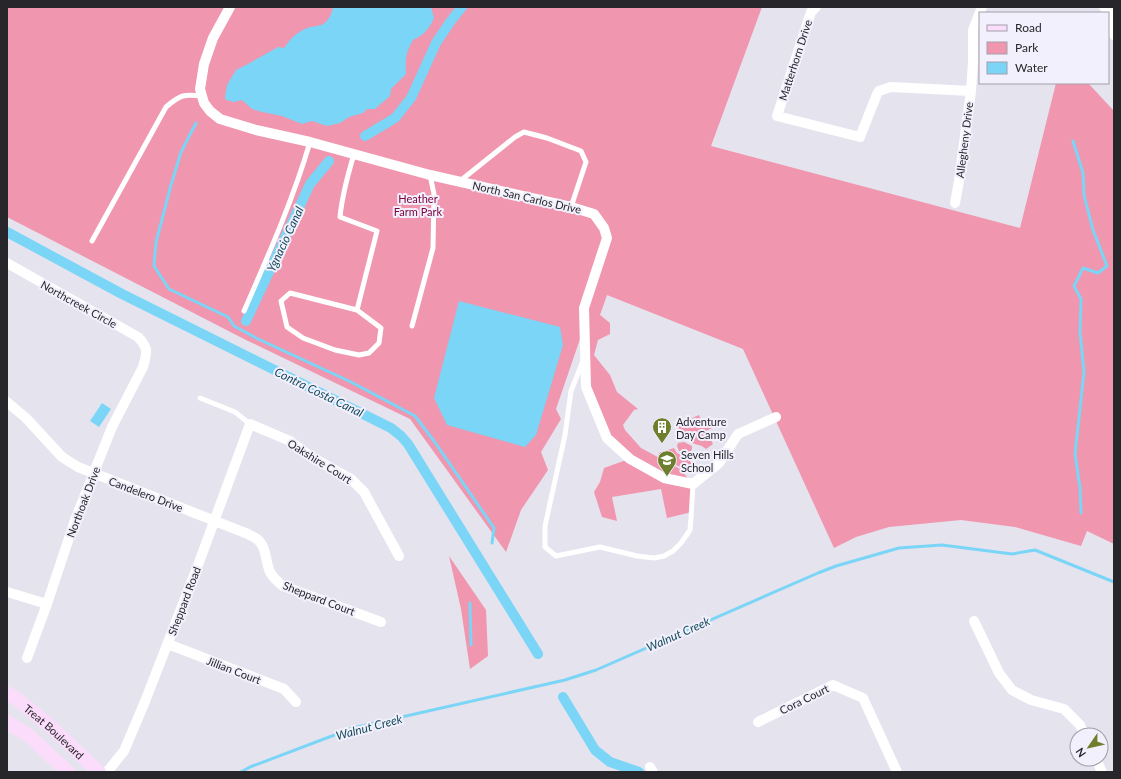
<svg xmlns="http://www.w3.org/2000/svg" width="1121" height="779" viewBox="0 0 1121 779" font-family="Lato,sans-serif">
<style>
.green{fill:#f096af}
.water{fill:#7ad5f6}
.lines{fill:none;stroke-linecap:round;stroke-linejoin:round}
.stream{stroke:#7ad5f6;stroke-width:3}
.canal{stroke:#7ad5f6;stroke-width:10}
.lane{stroke:#fff;stroke-width:5}
.street{stroke:#fff;stroke-width:10}
.secondary{stroke:#fbddfb;stroke-width:14}
.labels{text-anchor:middle;dominant-baseline:central;stroke-width:4;stroke-linejoin:round;paint-order:stroke}
.street-label{font-size:11px;fill:#27262a;stroke:#f2f0fc}
.park-label{font-size:11px;fill:#80063f;stroke:#f2f0fc}
.poi-label{font-size:11px;fill:#27262a;stroke:#f2f0fc;text-anchor:start}
.water-label{font-size:12px;font-style:italic;fill:#164b5c;stroke:#f2f0fc}
</style>
<rect width="100%" height="100%" fill="#e5e3ee"/>
<!-- green -->
<path class="green" d="M7,7H762L711,146L1020,228L1056,83H1088L1114,111V544L1087,531L1081,546L1015,527L961,520L889,527L856,537L834,548L743,349L607,295L600,315L610,323V334L598,340L594,355L610,375L617,392L638,409L634,410L623,425L625,430L641,448L680,469L693,484L692,512L667,518L661,489L612,497L617,521L602,517L594,492L600,482L604,468L629,459L607,438L586,387L580,339L556,409L561,419L541,452L548,470L521,510L506,552L410,419L246,340L7,217Z
M699,415L702,423L710,420L714,427L706,431L713,444L706,449C700,444 701,446 695,444C686,441 682,433 677,425Z
M684,442L692,446C692,450 691,454 687,455L679,451L677,446L678,443Z
M674,448L677,453L688,458L693,466L686,470L658,456L660,452H662Z
M449,556L486,610L488,656L470,669L461,609Z"/>
<!-- water -->
<path class="water" d="M333,7H431L434,18C429,29 424,35 413,40C406,52 405,59 406,74L391,89L390,96L375,109H367L363,113L349,117L340,123L327,126L312,121L302,124L282,116L262,112L252,109L242,100L234,102L226,100L225,97L227,85L236,70L248,64L278,47L284,48C290,39 296,33 305,29C310,26 316,27 321,25C328,22 332,14 333,7Z
M459,301L560,327L563,345L536,435L525,447L447,425L434,398Z
M102,403L111,409L99,427L90,421Z"/>
<g class="lines">
<!-- stream -->
<path class="stream" d="M196,123L181,152L171,185L156,242L154,266L169,289L228,317L234,326L256,338L351,382L415,416L434,441L494,528L492,543
M1073,141L1083,173L1084,195L1093,230L1107,266L1098,273L1083,268L1074,286L1081,299L1080,332L1084,372L1075,454L1080,488L1081,513
M470,603L471,645
M241,772L250,767L353,728L565,680L596,670L818,573L836,566L899,548L942,545L1012,554L1035,550L1114,582"/>
<!-- canal -->
<path class="canal" d="M365,136L395,118L411,98L436,43L450,22L462,7
M7,232L122,294L391,428L401,436L408,444L538,654
M246,321L310,184L329,161
M563,697L595,750L610,762L639,772"/>
<!-- lane -->
<path class="lane" d="M354,154C348,174 342,196 340,217L377,231L357,310L290,293L281,301L287,327L303,338L335,350L359,355L369,353L379,343L381,328L357,310
M460,181L515,137L524,132L547,138L581,151L586,162L571,207
M92,241L166,107C180,95 183,94 202,96
M244,311C268,256 293,200 310,142
M412,326L433,248L434,194L430,175
M583,361L571,391L565,435L545,526V547L556,556L600,547L637,556L654,558L664,556L673,551L681,543L686,536L690,530L691,518L693,484
M200,398L235,412L250,424"/>
<!-- street -->
<path class="street" d="M230,7L213,38L204,64L200,89L204,103L210,111L220,119L256,130L310,142L430,175L571,207L594,214L604,228L607,238L584,308L586,387L607,438L630,459L664,478L693,484L719,463L738,434L776,417
M816,7L811,12L777,116L860,137L877,94L879,91L891,87L971,91
M1104,7L1114,15
M1108,21L1113,33L1114,35
M955,203L959,181L971,91L973,62V30L982,7
M7,263L138,337C149,349 147,352 143,367L112,427L75,520L47,604L27,658
M7,402L26,418L62,457L78,467L248,534C251,536 254,537 257,539C267,547 265,561 270,572C273,578 278,582 283,586L381,622
M7,592L47,604
M974,621L999,673L1012,690L1031,700L1064,709L1080,725L1084,735
M168,644L284,689L296,702
M758,722L833,685L863,698L897,772
M1096,759L1102,772
M650,767L653,772
M107,772L124,751L144,704L198,565L250,424L290,441L310,456L351,479L364,492L399,556"/>
<!-- secondary -->
<g class="secondary">
<path id="s1" d="M7,693L17,699L50,726L99,772"/>
<path d="M7,722L29,736L68,772"/>
</g>
</g>
<!-- icons -->
<defs>
<g id="building-pin" transform="scale(1)"><path d="M0 17L-7.5 6A9.5 9.5 0 1 1 7.5 6Z" fill="#6e7e2d" stroke="#f2f0fc"/><path d="M-4-6H4V6H1V3H-1V6H-4ZM-2.5-4.3h1.7v1.8h-1.7ZM.8-4.3h1.7v1.8H.8ZM-2.5-1h1.7V.8h-1.7ZM.8-1h1.7V.8H.8Z" fill="#fff"/></g>
<g id="school-pin" transform="scale(1)"><path d="M0 17L-7.5 6A9.5 9.5 0 1 1 7.5 6Z" fill="#6e7e2d" stroke="#f2f0fc"/><path d="M0-5L7-2L0 1L-7-2ZM-4 1L0 2.5L4 1V4Q0 6-4 4Z" fill="#fff"/></g>
</defs>
<g fill-rule="evenodd">
<use href="#building-pin" x="662" y="427"/>
<use href="#school-pin" x="667" y="460"/>
</g>
<g class="labels">
<!-- street labels -->
<g class="street-label">
<text transform="translate(795 60) rotate(-72)">Matterhorn Drive</text>
<text transform="translate(964 140) rotate(-83)">Allegheny Drive</text>
<text transform="translate(527 197) rotate(13)">North San Carlos Drive</text>
<text transform="translate(79 304) rotate(29)">Northcreek Circle</text>
<text transform="translate(320 461) rotate(32)">Oakshire Court</text>
<text transform="translate(146 494) rotate(21)">Candelero Drive</text>
<text transform="translate(83 502) rotate(-69)">Northoak Drive</text>
<text transform="translate(319 598) rotate(21)">Sheppard Court</text>
<text transform="translate(184 601) rotate(-69)">Sheppard Road</text>
<text transform="translate(234 670) rotate(21)">Jillian Court</text>
<text transform="translate(804 699) rotate(-26)">Cora Court</text>
<text stroke="none"><textPath href="#s1" startOffset="61">Treat Boulevard</textPath></text>
</g>
<!-- park labels -->
<g class="park-label">
<text x="418" y="198">Heather<tspan x="418" dy="13">Farm Park</tspan></text>
</g>
<!-- poi labels -->
<g class="poi-label">
<text x="676" y="421">Adventure<tspan x="676" dy="13">Day Camp</tspan></text>
<text x="681" y="454">Seven Hills<tspan x="681" dy="13">School</tspan></text>
</g>
<!-- water labels -->
<g class="water-label">
<text transform="translate(285 239) rotate(-65)">Ygnacio Canal</text>
<text transform="translate(319 392) rotate(26)">Contra Costa Canal</text>
<text transform="translate(678 634) rotate(-24)">Walnut Creek</text>
<text transform="translate(369 727) rotate(-15)">Walnut Creek</text>
</g>
</g>
<!-- border -->
<rect width="1121" height="779" fill="none" stroke="#27262a" stroke-width="16"/>
<!-- legend -->
<rect x="979" y="12" width="130" height="72" fill="#f2f0fc" stroke="#a19fa8"/>
<rect x="987" y="25" width="20" height="6" fill="#fbddfb" stroke="#a19fa8"/>
<text x="1015" y="32" font-size="12" fill="#27262a">Road</text>
<rect x="987" y="42" width="20" height="12" fill="#f096af" stroke="#a19fa8"/>
<text x="1015" y="52" font-size="12" fill="#27262a">Park</text>
<rect x="987" y="62" width="20" height="12" fill="#7ad5f6" stroke="#a19fa8"/>
<text x="1015" y="72" font-size="12" fill="#27262a">Water</text>
<!-- north arrow -->
<g transform="translate(1089 747) rotate(236)"><circle r="19" fill="#f2f0fc" stroke="#a19fa8"/>
<path d="M0-3L7 15L0 10L-7 15Z" fill="#6e7e2d"/>
<text y="-6" font-size="11" font-weight="bold" text-anchor="middle" fill="#27262a">N</text>
</g>
</svg>
